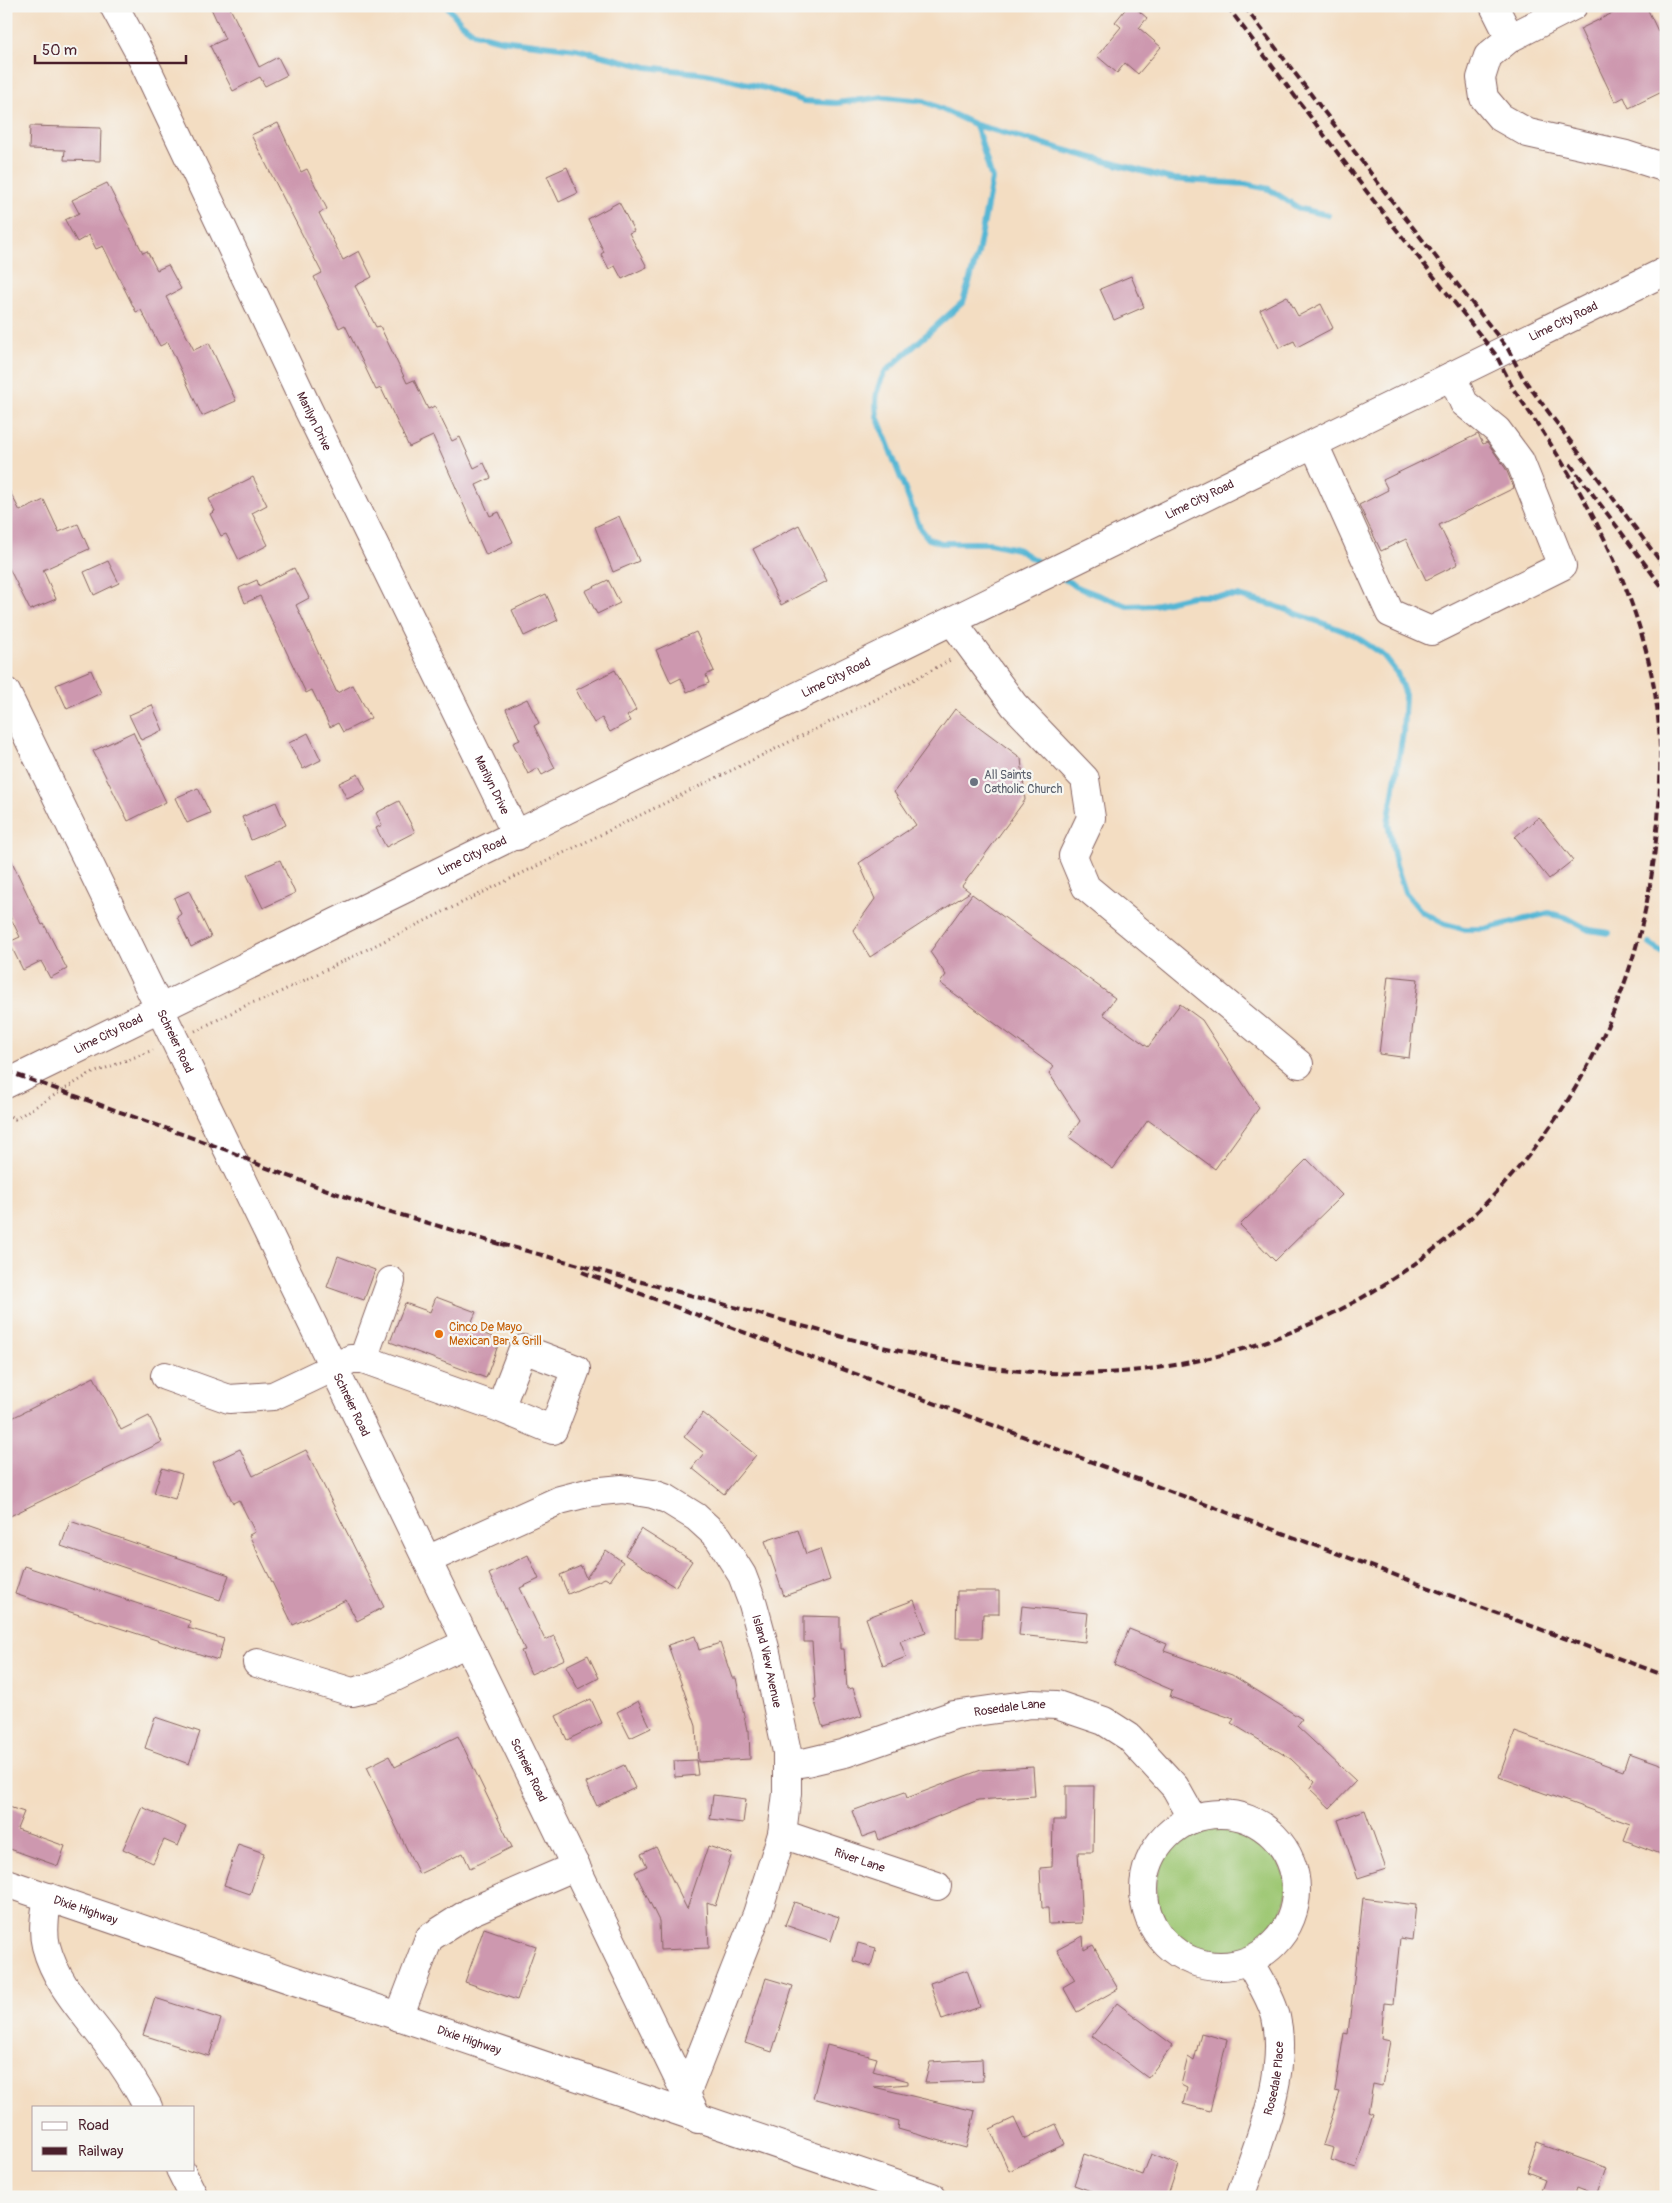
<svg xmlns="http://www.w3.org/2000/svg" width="1672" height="2203" viewBox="0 0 1672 2203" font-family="Pangolin,sans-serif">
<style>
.green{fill:#9fc874;stroke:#747450}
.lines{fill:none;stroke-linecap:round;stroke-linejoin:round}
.stream{stroke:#55b6d4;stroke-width:6}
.building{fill:#cd98af}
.minor-casing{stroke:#856260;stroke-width:30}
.major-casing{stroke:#856260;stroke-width:30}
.path{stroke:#856260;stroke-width:3;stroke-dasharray:1 4;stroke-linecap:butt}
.minor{stroke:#fff;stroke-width:28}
.major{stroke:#fff;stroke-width:28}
.rail{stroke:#4a1f2b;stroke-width:4;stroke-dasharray:8 4;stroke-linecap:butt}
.worship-dot{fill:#6b7280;stroke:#f6f6f2;stroke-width:2}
.food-dot{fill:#e8710a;stroke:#f6f6f2;stroke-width:2}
.labels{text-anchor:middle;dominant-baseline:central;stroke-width:4.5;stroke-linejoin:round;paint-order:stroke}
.street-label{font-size:12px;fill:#4a1f2b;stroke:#f6f6f2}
.worship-label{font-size:12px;fill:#5b616d;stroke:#f6f6f2;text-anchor:start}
.food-label{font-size:12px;fill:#c56008;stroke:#f6f6f2;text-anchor:start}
</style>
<rect width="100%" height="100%" fill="#f6f6f2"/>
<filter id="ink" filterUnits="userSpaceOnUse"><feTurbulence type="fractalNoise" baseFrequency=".02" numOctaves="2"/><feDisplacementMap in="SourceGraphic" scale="10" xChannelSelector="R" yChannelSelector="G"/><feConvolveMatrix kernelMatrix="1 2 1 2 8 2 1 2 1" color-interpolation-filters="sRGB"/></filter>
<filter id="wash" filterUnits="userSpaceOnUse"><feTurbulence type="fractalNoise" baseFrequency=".0096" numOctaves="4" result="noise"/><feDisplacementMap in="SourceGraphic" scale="20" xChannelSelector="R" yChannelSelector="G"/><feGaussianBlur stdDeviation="1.12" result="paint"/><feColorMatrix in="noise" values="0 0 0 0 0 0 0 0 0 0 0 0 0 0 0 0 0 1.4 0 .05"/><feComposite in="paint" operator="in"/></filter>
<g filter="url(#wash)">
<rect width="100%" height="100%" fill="#f3ddc2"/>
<!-- green -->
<path class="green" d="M1156 1890a65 65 0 1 1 130 0a65 65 0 1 1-130 0Z"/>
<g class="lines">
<!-- stream -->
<path class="stream" d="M447,6L461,23L474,33L501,40L576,49L647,67L706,74L765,88L804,101L836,103L885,97L924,101L976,125L1075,153L1171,179L1245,184L1269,189L1300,209L1328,215
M976,125L992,179L978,253L963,302L885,372C876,388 875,398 877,416L920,528L929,539L941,543H990L1017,549L1046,567
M1061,577L1077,587L1127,606L1154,605L1192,596H1238L1273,605L1352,634L1383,655L1397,673L1405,695L1403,733L1388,823L1396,865L1405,892L1421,911L1445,924L1464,929H1485L1549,913L1567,918L1589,930L1609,933
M1650,944L1666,955"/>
</g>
<g id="blocks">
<!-- building -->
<path class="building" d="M210,6H229L259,67L278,57L287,75L265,86L260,77L233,91L210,46L225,39Z
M1128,6H1133L1147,18L1139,28L1161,47L1138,74L1125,63L1117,73L1097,56L1121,27L1115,22Z
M1627,6H1646L1666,48V90L1629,108L1624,97L1615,102L1580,29Z
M278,123L301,172L307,169L327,209L319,213L343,260L359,251L372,277L355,286L376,327L380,326L407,383L414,380L428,409L435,406L452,441L460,437L474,468L484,463L491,478L476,485L490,516L499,512L513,542L486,555L433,436L409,447L381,388L376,390L345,325L339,328L314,277L322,273L251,135Z
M30,126L101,128L100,161L64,160L65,150L29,149Z
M567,167L578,193L559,202L547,176Z
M107,183L143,253L147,251L157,270L168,265L181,289L166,297L194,350L209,343L236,401L202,416L168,342L160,346L141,310L136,312L103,246L96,249L89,235L77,242L65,220L79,213L72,200Z
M619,202L634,231L629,233L647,267L622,279L615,266L609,269L601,254L604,252L588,219Z
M1131,276L1144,307L1114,320L1100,289Z
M1287,296L1298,316L1321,304L1333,328L1297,347L1294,341L1279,348L1260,310Z
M1478,434L1483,444L1487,442L1506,469L1514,488L1439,525L1458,564L1426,580L1406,539L1381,551L1359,505L1388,490L1383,480Z
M253,477L267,505L252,513L268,545L239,560L226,534L221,536L210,514L215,511L209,499Z
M6,484L20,511L44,500L59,532L78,524L89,549L43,570L56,599L30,610L6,562Z
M619,516L639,561L613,572L595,527Z
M799,525L827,581L781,605L753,549Z
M108,561L119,583L94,595L84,572Z
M294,568L309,598L296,605L337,693L353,685L371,718L343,732L338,723L330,727L312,690L306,693L260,596L245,603L239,588L257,580L259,586Z
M608,580L620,603L597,614L585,591Z
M546,594L558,620L524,636L512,610Z
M696,632L714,671L706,675L709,683L687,692L681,678L671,683L656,650Z
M91,670L101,693L67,709L56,685Z
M615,670L636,710L627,716L630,721L610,732L602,718L594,723L576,690Z
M527,699L539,723L534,726L555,768L542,775L538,768L528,774L513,743L520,740L506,709Z
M152,705L163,730L141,740L129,715Z
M955,709L1021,758L1025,800L962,886L970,892L870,957L853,930L875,899L859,863L916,825L894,792Z
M133,732L166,802L128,821L93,751Z
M308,733L321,760L303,769L289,743Z
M358,774L366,790L347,799L339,783Z
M198,788L210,813L187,823L175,798Z
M399,801L415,832L386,847L376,828L382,825L376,813Z
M276,802L286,825L251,840L242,817Z
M1539,817L1573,860L1549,879L1515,837Z
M6,849L42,925L44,924L67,969L50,978L41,961L23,970L9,942L20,937L6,908Z
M280,860L295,893L263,908L247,875Z
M189,891L211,937L191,947L177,917L181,914L174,898Z
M972,894L1115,998L1103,1014L1148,1047L1180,1004L1202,1020L1259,1108L1215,1169L1148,1120L1113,1169L1069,1137L1080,1121L1049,1073L1054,1067L940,983L946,975L930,952Z
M1388,976L1418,979L1409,1058L1379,1054Z
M1307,1159L1342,1195L1275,1261L1240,1225Z
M338,1256L375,1270L364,1300L327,1287Z
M436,1297L476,1312L469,1328L500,1340L486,1378L390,1342L405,1303L430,1312Z
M94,1377L121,1430L149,1416L162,1442L6,1518V1421Z
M703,1413L756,1455L724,1494L692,1468L704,1453L684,1437Z
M240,1449L253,1476L306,1450L384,1607L357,1621L346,1600L293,1625L249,1535L255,1532L239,1500L233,1503L213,1462Z
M162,1468L182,1474L175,1499L154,1493Z
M70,1521L229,1575L220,1600L61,1546Z
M641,1529L692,1561L675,1587L625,1555Z
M798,1530L806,1554L820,1549L830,1580L784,1596L765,1541Z
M606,1550L623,1562L610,1581L605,1578L568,1594L560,1575L581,1566L586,1578Z
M528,1555L539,1579L520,1588L545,1640L554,1636L565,1659L531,1674L521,1651L525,1650L489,1574Z
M24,1566L190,1621L188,1628L224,1639L218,1660L15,1594Z
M957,1591H999V1614H983L982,1638H956Z
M914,1600L926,1632L900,1641L906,1657L883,1666L866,1618Z
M1022,1606L1088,1613L1085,1642L1019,1635Z
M804,1616L840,1617V1649H844L847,1689L853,1688L862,1716L823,1728L814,1699H816L812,1642H804Z
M1129,1629L1167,1644L1164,1651L1232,1675L1302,1719L1297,1726L1356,1781L1330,1808L1310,1789L1315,1782L1291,1759L1231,1723L1234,1719L1170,1697L1172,1690L1114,1665Z
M695,1636L699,1650L720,1643L732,1678H736L747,1730H749L750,1759L698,1762L696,1726L668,1645Z
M588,1655L599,1678L578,1689L566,1666Z
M591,1699L602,1723L567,1740L556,1716Z
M638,1701L651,1728L630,1738L617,1712Z
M155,1717L200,1732L189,1764L145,1748Z
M1515,1732L1623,1771L1629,1753L1666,1766V1856L1624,1840L1630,1824L1499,1777Z
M458,1736L512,1847L470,1868L463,1853L419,1874L367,1767L389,1756L395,1767Z
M696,1760L698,1775L675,1777L674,1761Z
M624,1765L635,1788L597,1806L586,1783Z
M1033,1767L1035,1796L978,1800L879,1840L876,1832L862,1837L852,1811L905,1792L907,1798L981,1770Z
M1066,1786H1094L1093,1852H1078L1082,1923L1049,1924L1048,1908H1042L1040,1868L1052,1867L1053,1820H1066Z
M713,1795L746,1799L743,1823L710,1819Z
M6,1806L24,1812L17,1829L65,1846L58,1866L10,1849L8,1854H6Z
M142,1807L186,1827L178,1846L164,1840L153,1863L123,1849Z
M1365,1810L1386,1869L1358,1878L1338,1820Z
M238,1844L264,1853L250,1894L224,1885Z
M708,1846L732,1854L715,1906L707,1903L709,1948L660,1950L659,1921L635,1872L647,1866L641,1854L656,1847L687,1909Z
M1363,1898L1416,1905L1412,1940L1400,1938L1393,2004L1384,2003L1381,2039L1390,2041L1382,2086L1373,2084L1368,2112L1373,2114L1356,2168L1331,2160L1334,2148L1323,2145L1340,2092L1335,2091L1344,2033L1348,2034Z
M794,1902L839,1917L831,1941L785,1925Z
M484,1928L536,1946L517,2000L465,1982Z
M1083,1936L1084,1950L1093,1945L1118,1989L1077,2012L1063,1987L1075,1980L1057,1950Z
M858,1943L876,1948L871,1967L853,1961Z
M967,1970L980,2007L942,2020L930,1983Z
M766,1978L793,1986L772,2052L745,2043Z
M155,1998L221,2019L209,2056L143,2035Z
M1117,2003L1173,2045L1148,2078L1092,2036Z
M1201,2033L1227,2040L1210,2111L1183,2104L1187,2088L1181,2085L1188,2057L1194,2061Z
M827,2045L877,2058L873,2071L908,2081V2084L874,2087L975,2111L966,2148L898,2129L899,2121L813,2098Z
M982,2059L983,2081L925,2083L930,2062Z
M1014,2118L1024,2139L1056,2124L1065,2144L1009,2171L990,2129Z
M1537,2143L1607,2168L1597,2197L1576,2189L1573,2197H1560L1541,2190L1545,2179L1527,2172Z
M1084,2154L1143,2175L1151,2154L1178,2165L1167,2197H1108L1074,2185Z"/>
</g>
</g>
<g filter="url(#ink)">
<use href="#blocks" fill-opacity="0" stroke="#856260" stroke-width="1"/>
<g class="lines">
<!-- minor casing -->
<g class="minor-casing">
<g id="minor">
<path id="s1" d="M114,6L139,52L308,409L517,836"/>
<path d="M1494,6L1510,38"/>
<path d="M1573,6L1510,38L1488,56L1481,78L1484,98L1500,117L1528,133L1626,155L1666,168"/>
<path d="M1314,444L1390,613L1431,631L1562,566L1520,461L1497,430L1464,403L1452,376"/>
<path d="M952,621L1014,705L1085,779L1091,818L1073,856L1086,887L1299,1064"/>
<path id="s2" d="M6,692L698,2119"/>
<path id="s3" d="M6,1084L1666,271"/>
<path d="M363,1359L391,1281"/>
<path d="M165,1376L229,1399L273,1396L351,1359H363L500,1408L553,1430L576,1369L523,1349L500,1408"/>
<path id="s4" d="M427,1560L560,1500L591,1492L622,1489L653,1494L667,1499L696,1517L718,1537L742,1575L753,1604L765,1648L787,1752V1793L782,1834L757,1914L686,2094"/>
<path d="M257,1663L352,1692L374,1687L467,1643"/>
<path id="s5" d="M787,1765L807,1762L845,1753L954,1715L1032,1704L1057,1705L1104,1721L1129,1737L1175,1787L1193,1819"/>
<circle cx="1220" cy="1890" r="76"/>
<path id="s6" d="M782,1834L937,1886"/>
<path d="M48,1897C45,1913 42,1931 46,1946C56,1985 86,2014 109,2046C124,2065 136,2085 148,2107"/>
<path d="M399,2017L429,1938L470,1912L576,1866"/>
<path d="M180,2169L194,2197"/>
<path id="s7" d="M1240,2197C1258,2143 1289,2074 1276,2017C1271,1997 1258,1979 1249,1961"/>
</g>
</g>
<!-- major casing -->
<g class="major-casing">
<g id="major">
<path id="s8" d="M6,1883L932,2197"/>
</g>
</g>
<!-- path -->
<path class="path" d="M195,1031L251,1003L266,999L891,692L952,659
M6,1114L15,1119L88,1075L153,1050"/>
<!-- minor -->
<use href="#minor" class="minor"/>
<!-- major -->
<use href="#major" class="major"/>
<!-- rail -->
<path class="rail" d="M1227,6L1373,200L1496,355L1514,390
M1244,6L1385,192L1508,349L1523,378L1666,569
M1570,464L1666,592
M6,1071L229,1151L264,1167L371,1206L506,1246
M501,1244C587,1267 671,1290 756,1313C878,1347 1003,1384 1131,1371C1408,1344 1625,1125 1655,849C1661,797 1663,744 1655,693C1636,579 1577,478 1511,386
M582,1272L1666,1676"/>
</g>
</g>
<!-- markers -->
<circle class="worship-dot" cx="974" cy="782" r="5"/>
<circle class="food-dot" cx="439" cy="1334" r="5"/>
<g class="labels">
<!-- street labels -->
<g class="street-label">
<text stroke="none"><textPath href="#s3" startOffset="1734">Lime City Road</textPath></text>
<text stroke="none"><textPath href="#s1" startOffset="461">Marilyn Drive</textPath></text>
<text stroke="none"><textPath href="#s3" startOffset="1329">Lime City Road</textPath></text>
<text stroke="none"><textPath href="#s3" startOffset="924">Lime City Road</textPath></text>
<text stroke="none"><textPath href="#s1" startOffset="866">Marilyn Drive</textPath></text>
<text stroke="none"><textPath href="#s3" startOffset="519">Lime City Road</textPath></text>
<text stroke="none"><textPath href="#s3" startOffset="114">Lime City Road</textPath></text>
<text stroke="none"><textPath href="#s2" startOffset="388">Schreier Road</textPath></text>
<text stroke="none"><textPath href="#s2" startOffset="792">Schreier Road</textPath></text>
<text stroke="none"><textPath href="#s4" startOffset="454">Island View Avenue</textPath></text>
<text stroke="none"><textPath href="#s5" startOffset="231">Rosedale Lane</textPath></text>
<text stroke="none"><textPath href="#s2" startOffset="1198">Schreier Road</textPath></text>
<text stroke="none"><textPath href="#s6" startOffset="82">River Lane</textPath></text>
<text stroke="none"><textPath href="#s8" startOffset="84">Dixie Highway</textPath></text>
<text stroke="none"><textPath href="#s8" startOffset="489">Dixie Highway</textPath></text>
<text stroke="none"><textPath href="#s7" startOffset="124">Rosedale Place</textPath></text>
</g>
<!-- worship labels -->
<g class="worship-label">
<text x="984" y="775">All Saints<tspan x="984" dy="14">Catholic Church</tspan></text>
</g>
<!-- food labels -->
<g class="food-label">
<text x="449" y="1327">Cinco De Mayo<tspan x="449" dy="14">Mexican Bar &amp; Grill</tspan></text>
</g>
</g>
<!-- margin -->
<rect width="1672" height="2203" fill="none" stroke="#f6f6f2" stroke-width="25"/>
<!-- legend -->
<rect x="32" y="2106" width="162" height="65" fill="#f6f6f2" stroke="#b1a0a2"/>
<rect x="42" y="2122" width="25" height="8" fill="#ffffff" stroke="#b1a0a2"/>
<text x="78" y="2130" font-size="15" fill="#4a1f2b">Road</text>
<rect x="42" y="2147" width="25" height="8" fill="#4a1f2b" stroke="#b1a0a2"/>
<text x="78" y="2156" font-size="15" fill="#4a1f2b">Railway</text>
<!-- scale -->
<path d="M35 55v8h151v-8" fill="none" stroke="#4a1f2b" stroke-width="2.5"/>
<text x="42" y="55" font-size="15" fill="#4a1f2b" stroke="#f6f6f2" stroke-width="4" paint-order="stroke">50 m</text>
</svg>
